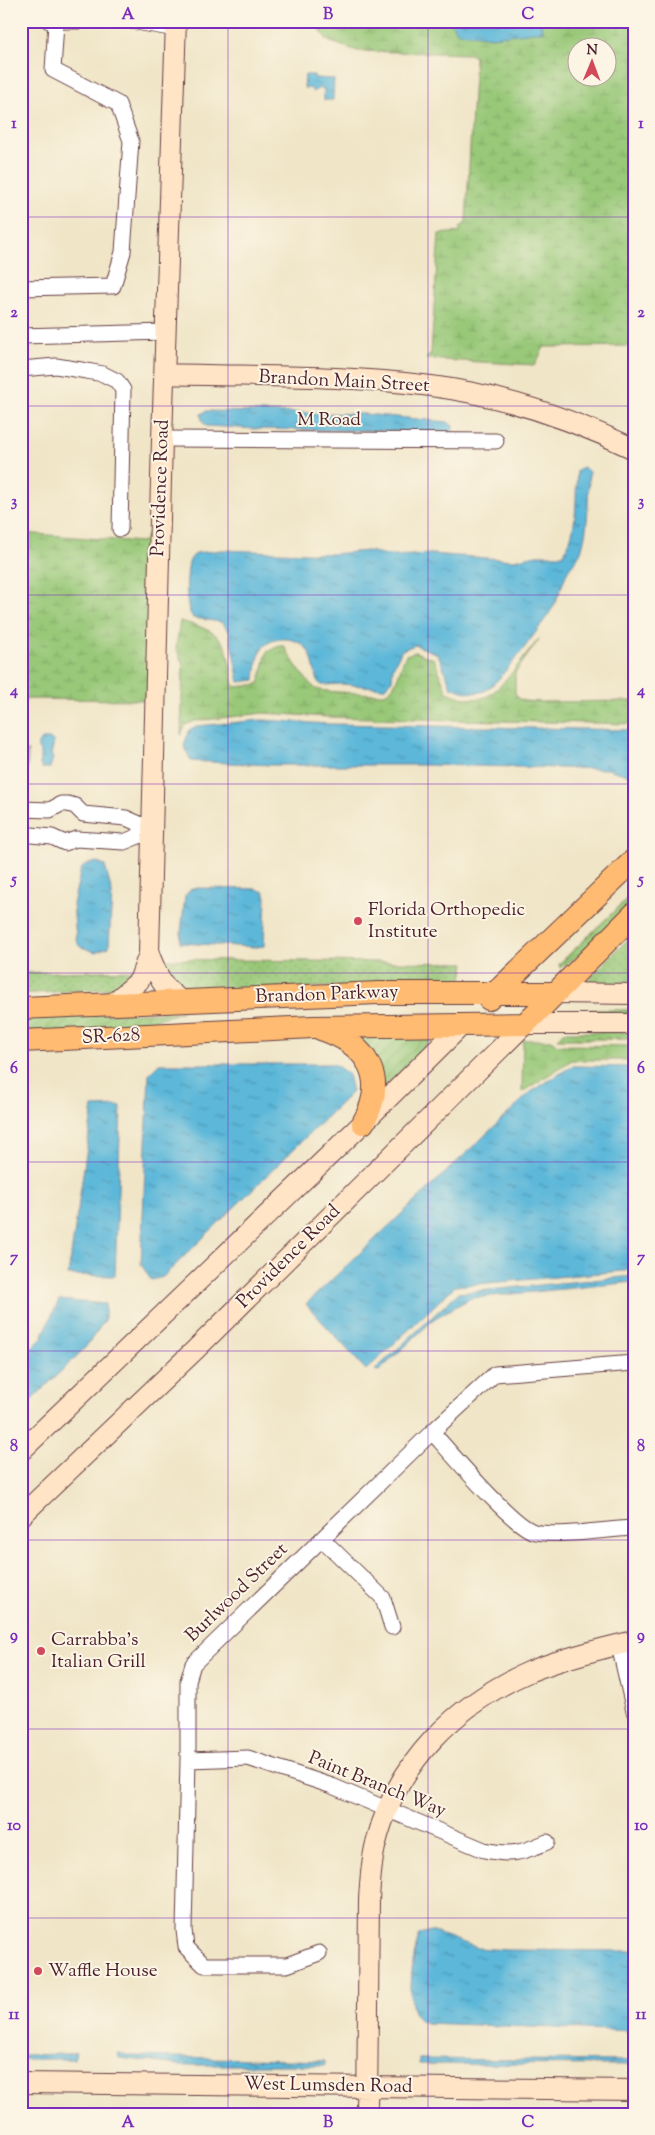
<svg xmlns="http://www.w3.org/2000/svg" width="655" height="2135" viewBox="0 0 655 2135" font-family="'Sorts Mill Goudy',serif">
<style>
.grass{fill:url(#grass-dots);stroke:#717452}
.wetland{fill:url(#wetland-marsh);stroke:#717452;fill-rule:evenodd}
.garden{fill:url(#garden-furrows);stroke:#717452}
.pitch{fill:#98c878;stroke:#717452}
.water{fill:url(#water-ripples);stroke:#526b82}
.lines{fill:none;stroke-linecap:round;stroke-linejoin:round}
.street-casing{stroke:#633d42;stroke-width:17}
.secondary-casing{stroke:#633d42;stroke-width:22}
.primary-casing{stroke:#633d42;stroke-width:24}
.street{stroke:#fff;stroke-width:15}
.secondary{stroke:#ffe4c6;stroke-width:20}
.primary{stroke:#febb71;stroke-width:22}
.grid{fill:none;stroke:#7b2cbf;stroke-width:1;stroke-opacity:0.55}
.poi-dot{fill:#d1495b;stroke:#fcf5e5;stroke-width:2}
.labels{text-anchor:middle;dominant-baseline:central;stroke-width:4;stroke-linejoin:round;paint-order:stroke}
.street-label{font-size:19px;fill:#4a1f2b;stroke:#fcf5e5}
.poi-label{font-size:19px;fill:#4a1f2b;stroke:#fcf5e5;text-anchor:start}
.neatline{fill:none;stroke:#7b2cbf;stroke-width:2}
.grid-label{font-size:16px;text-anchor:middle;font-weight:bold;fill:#7b2cbf}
</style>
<defs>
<pattern id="grass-dots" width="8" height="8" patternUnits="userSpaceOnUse" patternTransform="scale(1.25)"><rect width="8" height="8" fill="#98c878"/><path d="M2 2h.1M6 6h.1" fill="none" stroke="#84ab68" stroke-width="1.8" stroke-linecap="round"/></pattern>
<pattern id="wetland-marsh" width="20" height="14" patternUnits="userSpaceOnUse" patternTransform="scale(1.25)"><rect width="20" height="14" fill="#98c878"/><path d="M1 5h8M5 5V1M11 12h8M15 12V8" fill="none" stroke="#84ab68"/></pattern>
<pattern id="garden-furrows" width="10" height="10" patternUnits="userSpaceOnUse" patternTransform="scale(1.25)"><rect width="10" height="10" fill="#98c878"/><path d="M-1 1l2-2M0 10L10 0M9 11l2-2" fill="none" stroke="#84ab68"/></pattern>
<pattern id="water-ripples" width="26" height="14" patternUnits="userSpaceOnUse" patternTransform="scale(1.25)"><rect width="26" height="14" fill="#5bb7d9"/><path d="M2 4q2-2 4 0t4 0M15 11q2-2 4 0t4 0" fill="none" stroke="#4d94b0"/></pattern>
</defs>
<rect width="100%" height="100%" fill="#fcf5e5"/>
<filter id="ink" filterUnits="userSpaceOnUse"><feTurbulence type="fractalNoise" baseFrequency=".02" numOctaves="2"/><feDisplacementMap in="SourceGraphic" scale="10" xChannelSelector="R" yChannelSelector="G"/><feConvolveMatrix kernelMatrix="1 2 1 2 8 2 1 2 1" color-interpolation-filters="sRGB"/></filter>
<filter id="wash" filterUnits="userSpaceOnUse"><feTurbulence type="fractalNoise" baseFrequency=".0096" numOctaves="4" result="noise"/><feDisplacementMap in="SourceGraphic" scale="20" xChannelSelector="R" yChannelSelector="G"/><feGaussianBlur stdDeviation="1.12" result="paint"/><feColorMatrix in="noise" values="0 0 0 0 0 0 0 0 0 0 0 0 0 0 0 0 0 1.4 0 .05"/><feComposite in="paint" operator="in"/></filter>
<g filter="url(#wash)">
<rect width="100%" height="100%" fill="#f0e5c7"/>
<!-- grass -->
<path class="grass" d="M632,935L634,984L586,983V982Z
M160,959L465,963L461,983L179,991L167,981Z
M139,970L126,985L115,988L21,994V973Z
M563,1032H634V1039H557Z"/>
<!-- wetland -->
<path class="wetland" d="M314,21H450L543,31L540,21H634V346L544,347L535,365L426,359L431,353L439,234L460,232V227L465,224L466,221L475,57L470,54L358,51L328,41ZM578,48H608V78H578Z
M21,533L141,542L145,540L147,535L153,536L149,700L21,699Z
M180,621C198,626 218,630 226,648C229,656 231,675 234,684L236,687L259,684L267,652L279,646H284C290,657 306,682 316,689C321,692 375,694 385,694C399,685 399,669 406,655L415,652L434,659L447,692C459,697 477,703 489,695C504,686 527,653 539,639L515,673V693L518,698L524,701L542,702L634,701V724L329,717L263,713L195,721L185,725L181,735L183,664L176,648Z
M523,1040H552L557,1045L634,1046V1060H572L522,1092Z"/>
<!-- garden -->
<path class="garden" d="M634,892V906L588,949L560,968L559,964Z
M583,1010H634V1016H580V1011Z
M182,1012L124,1029L21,1034V1016Z
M436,1035L384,1087L357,1036Z"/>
<!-- pitch -->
<path class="pitch" d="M21,751H28L27,783L21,782Z"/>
<!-- water -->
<path class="water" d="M450,21H540L543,31L492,37L457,32Z
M305,75H314L315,78L334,79L333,100H324V89L319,88L313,92L310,88H304Z
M206,411L365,414L448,422L453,426L452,432L256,429L206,426L202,420L201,414Z
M584,467L589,472C588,497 589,524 582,548C580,556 573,563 568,570C562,583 559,597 552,609C543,623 498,686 484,691C474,695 461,691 451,687L438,654L415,645L402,650L393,667L392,680L384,688L342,684L322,685L318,682C314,672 314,659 307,649C297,636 271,635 262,649C257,658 256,670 255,680L239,682L229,631L221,622L193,618C184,606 186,577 189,563C190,559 193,556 196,553L222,550L332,554L367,551L394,556L431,554L514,560L536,555H563C579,528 575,500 577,470Z
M262,720L329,724L634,730V777L608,769L429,765H271L191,761L184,746L189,730L197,726Z
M42,739H51L54,742L51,755L53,758L50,768H42L40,765V751L38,749V743Z
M96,862L105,866L112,893L109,947L95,952L79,946L76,938L73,904L81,869L85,865Z
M198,888L257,889L264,892L266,897L264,946L256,947L180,943L185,896L191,889Z
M159,1064H334L348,1074L352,1092L163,1277L151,1280L141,1264L149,1074Z
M572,1066L634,1067V1270L455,1286L366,1370L306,1304L531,1092Z
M121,1106L115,1276L68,1275L93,1107Z
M634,1276V1282L471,1298L435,1318L379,1371L375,1370L458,1293Z
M59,1300L105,1304V1320L85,1348L21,1410V1360L41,1339Z
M431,1931L478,1948L507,1950L634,1951V2031L426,2023C422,2021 418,2020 416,2016C406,2001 413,1950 420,1934Z
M76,2052L74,2059H21V2055L67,2054Z
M117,2053L133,2056L325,2061V2065H179L119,2058Z
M419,2059L634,2061V2065L419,2064Z"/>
</g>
<g filter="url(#ink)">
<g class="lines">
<!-- street casing -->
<g class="street-casing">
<path id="street" d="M49,21H79
M131,21L176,29
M21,288L113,286L123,252L131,141L118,104L53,70L56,23
M21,336L166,332
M21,369L56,366L81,370L103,374L117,381L123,390L120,529
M162,439L496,441
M21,809L50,810L61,804H68L75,806L83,814L126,818L153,830
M21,834L52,837L65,843L76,839L124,842L153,830
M432,1432C450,1452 514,1528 535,1532C560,1537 607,1529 634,1528
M322,1539L383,1598L392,1627
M619,1645L634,1711
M188,1760L248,1758L332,1786L484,1850C512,1856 521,1853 547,1842
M319,1953L287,1965H204L186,1947L184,1930L188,1760V1681L193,1664L432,1432L495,1374L634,1363"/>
</g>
<!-- secondary casing -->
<g class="secondary-casing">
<path id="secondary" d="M165,374C253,377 343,374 431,386C501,395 570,418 634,449
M149,954C158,976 161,987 182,1001
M554,993L634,994
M112,1004L139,981L149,954L162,439L176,21
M21,1451L363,1123L463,1024
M21,1516L195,1350L525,1024H634
M21,2083L634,2090
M367,2114L369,1900C370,1881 371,1862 376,1843C396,1763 457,1703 531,1671C564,1658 599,1649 634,1641"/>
</g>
<!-- primary casing -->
<g class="primary-casing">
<path id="primary" d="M489,999L634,860
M21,1008L378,993H554
M321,1029C367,1044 389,1078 363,1123
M21,1041L313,1027L525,1024L634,914"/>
</g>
<!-- street -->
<use href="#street" class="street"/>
<!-- secondary -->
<use href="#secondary" class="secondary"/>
<!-- primary -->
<use href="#primary" class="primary"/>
</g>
</g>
<!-- grid -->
<path class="grid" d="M228,21V2114M428,21V2114M21,217H634M21,406H634M21,595H634M21,784H634M21,973H634M21,1162H634M21,1351H634M21,1540H634M21,1729H634M21,1918H634"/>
<!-- markers -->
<g class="poi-dot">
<circle cx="358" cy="921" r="5"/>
<circle cx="41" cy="1651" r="5"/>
<circle cx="38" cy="1971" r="5"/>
</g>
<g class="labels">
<!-- street labels -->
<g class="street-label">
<text transform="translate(344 382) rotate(3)">Brandon Main Street</text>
<text x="329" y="420">M Road</text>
<text transform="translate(161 488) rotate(-88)">Providence Road</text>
<text transform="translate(327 995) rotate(-2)">Brandon Parkway</text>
<text transform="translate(111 1037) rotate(-3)">SR-628</text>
<text transform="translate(289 1257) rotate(-45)">Providence Road</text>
<text transform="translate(237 1593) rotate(-44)">Burlwood Street</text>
<text transform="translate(377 1785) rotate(22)">Paint Branch Way</text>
<text transform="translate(328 2086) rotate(1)">West Lumsden Road</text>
</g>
<!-- poi labels -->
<g class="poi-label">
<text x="368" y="910">Florida Orthopedic<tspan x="368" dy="22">Institute</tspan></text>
<text x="51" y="1640">Carrabba's<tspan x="51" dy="22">Italian Grill</tspan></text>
<text x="48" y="1971">Waffle House</text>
</g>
</g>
<!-- margin -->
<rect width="655" height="2135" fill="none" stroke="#fcf5e5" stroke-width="55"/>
<!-- north arrow -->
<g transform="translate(592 62) rotate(1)"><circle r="24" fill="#fcf5e5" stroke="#b59f9b"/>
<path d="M0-4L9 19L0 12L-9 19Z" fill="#d1495b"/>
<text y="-8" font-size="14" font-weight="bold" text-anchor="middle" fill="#4a1f2b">N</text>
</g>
<rect x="28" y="28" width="600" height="2080" class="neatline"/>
<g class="grid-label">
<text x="128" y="19">A</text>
<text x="328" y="19">B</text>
<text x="528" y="19">C</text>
<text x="14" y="128">1</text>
<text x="641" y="128">1</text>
<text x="14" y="317">2</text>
<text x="641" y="317">2</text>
<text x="14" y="506">3</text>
<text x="641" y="506">3</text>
<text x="14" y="695">4</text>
<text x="641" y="695">4</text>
<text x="14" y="884">5</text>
<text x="641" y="884">5</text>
<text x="14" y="1073">6</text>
<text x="641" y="1073">6</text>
<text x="14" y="1262">7</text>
<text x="641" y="1262">7</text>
<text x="14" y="1451">8</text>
<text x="641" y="1451">8</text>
<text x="14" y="1640">9</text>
<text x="641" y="1640">9</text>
<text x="14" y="1830">10</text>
<text x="641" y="1830">10</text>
<text x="14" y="2019">11</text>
<text x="641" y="2019">11</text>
<text x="128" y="2127">A</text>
<text x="328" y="2127">B</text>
<text x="528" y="2127">C</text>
</g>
</svg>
